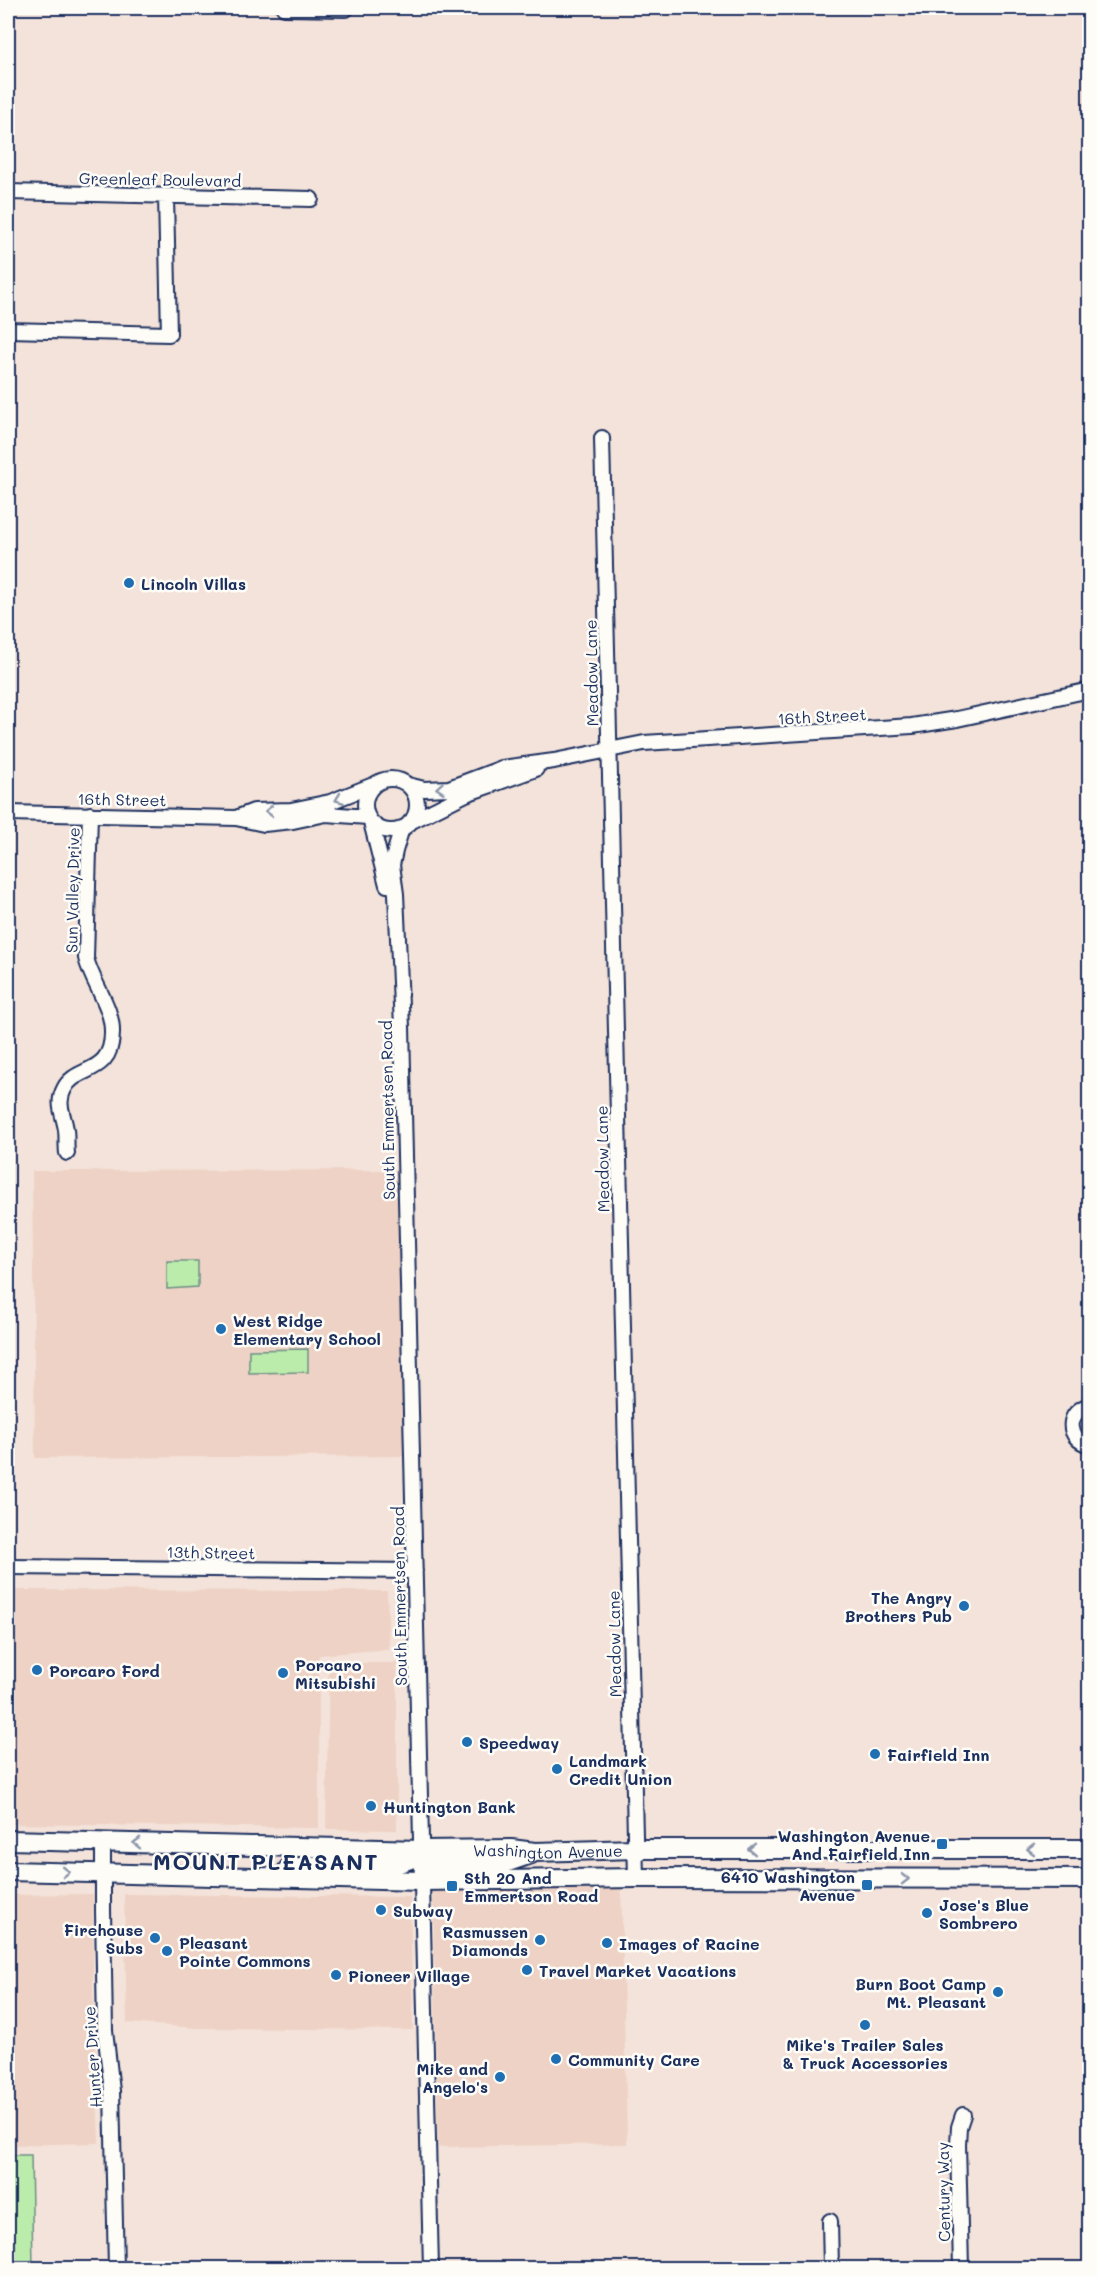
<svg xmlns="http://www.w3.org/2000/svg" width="1097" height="2276" viewBox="0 0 1097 2276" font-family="Mali,sans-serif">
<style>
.built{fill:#eed2c5}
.green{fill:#bcecab;stroke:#6c8e84;stroke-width:1.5}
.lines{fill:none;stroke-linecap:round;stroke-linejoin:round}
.minor-casing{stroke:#1b2f5e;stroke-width:18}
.major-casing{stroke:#1b2f5e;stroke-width:22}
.minor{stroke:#fdfcf7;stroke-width:14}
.major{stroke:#fdfcf7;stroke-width:18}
.oneway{stroke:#8c96aa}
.poi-dot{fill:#1f6fb2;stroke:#fdfcf7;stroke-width:2}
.labels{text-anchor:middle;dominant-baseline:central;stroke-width:5;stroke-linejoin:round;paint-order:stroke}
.street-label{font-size:16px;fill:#1b2f5e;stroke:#fdfcf7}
.poi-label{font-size:16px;font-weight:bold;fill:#1b2f5e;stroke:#fdfcf7;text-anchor:start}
.district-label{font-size:22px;font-weight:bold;letter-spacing:1.5px;fill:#1b2f5e;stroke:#fdfcf7}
</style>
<rect width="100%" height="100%" fill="#f4e3da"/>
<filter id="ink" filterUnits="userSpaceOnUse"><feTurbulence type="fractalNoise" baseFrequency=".0167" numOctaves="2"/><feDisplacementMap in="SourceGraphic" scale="12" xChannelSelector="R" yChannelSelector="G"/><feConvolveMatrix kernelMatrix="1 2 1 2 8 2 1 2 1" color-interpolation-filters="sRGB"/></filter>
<g filter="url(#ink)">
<!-- built -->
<path class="built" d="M405,1170L412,1456L35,1458L32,1171Z
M8,1590L387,1591L389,1649L319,1655V1828L8,1824Z
M329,1663H397V1830L326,1829Z
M621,1879L627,2144L438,2147L433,1896L422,1881Z
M93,1894V1993L99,2143L8,2145V1895Z
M124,1894L410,1897L413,2030L196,2028L127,2023Z"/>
<!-- green -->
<path class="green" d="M167,1261H198V1287L167,1289Z
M308,1349V1372L249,1373V1350Z
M8,2155H31L33,2268H8Z"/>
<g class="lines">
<!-- minor casing -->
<g class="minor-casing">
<path id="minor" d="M284,8L346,9
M8,192L311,199
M8,330L169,334L166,196
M602,438L636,1878
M365 805a26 26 0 1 1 52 0a26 26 0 1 1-52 0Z
M408,785L424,789L449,788L502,768L554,761L644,743L912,726L957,719L1090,690
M8,813L236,818L264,824L293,821L326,814L368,817
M236,818L254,811L291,810L330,802L373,785
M371,822L387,885
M410,822L466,794L536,769
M402,828L395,851L392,865L396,894L402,1027L431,2268
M67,1153C66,1145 67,1137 66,1130C64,1115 56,1104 64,1089C75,1065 112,1076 112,1033C113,1007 92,983 86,958L90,814
M1090,1405C1066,1411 1065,1439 1090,1445
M8,1567L415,1571
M103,1843V1910L105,2030L112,2091L116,2268
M830,2221L831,2268
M961,2268L958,2144L959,2127L963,2115"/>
</g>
<!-- major casing -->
<g class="major-casing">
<g id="major">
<path id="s1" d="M8,1840L422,1850L511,1849L535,1852L635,1849H1090"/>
<path d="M288,1869L342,1863H399L416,1857L422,1850"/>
<path d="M8,1871L422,1881L636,1878L1090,1879"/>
<path d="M422,1881L429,1868L435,1865L453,1863H505L531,1854"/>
</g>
</g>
<!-- minor -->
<use href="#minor" class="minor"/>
<!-- major -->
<use href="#major" class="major"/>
</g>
<!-- one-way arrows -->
<defs><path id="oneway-chevron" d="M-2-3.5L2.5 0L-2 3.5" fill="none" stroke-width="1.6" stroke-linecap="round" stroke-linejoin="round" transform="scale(1.5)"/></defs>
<g class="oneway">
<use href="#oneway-chevron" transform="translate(440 788) rotate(175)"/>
<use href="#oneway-chevron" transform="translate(339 799) rotate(160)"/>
<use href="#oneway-chevron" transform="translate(269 811) rotate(179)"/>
<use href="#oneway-chevron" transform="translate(137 1843) rotate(-179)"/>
<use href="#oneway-chevron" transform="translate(752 1849) rotate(-180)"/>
<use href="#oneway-chevron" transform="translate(1031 1849) rotate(-180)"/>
<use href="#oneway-chevron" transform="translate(66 1872) rotate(1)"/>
<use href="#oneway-chevron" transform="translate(905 1879)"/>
</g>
</g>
<!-- markers -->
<g class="poi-dot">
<circle cx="129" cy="583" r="6"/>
<circle cx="221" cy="1329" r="6"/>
<circle cx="964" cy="1606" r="6"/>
<circle cx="37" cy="1670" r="6"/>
<circle cx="283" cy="1673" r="6"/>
<circle cx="467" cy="1742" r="6"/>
<circle cx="875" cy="1754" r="6"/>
<circle cx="557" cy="1769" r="6"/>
<circle cx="371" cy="1806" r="6"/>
<rect x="936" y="1838" width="12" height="12" rx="3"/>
<rect x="861" y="1879" width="12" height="12" rx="3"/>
<rect x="446" y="1880" width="12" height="12" rx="3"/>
<circle cx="381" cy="1910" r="6"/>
<circle cx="927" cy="1913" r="6"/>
<circle cx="155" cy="1938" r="6"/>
<circle cx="540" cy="1940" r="6"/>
<circle cx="607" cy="1943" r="6"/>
<circle cx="167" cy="1951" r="6"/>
<circle cx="527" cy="1970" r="6"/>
<circle cx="336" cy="1975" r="6"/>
<circle cx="998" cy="1992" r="6"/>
<circle cx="865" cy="2025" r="6"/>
<circle cx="556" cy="2059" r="6"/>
<circle cx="500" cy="2077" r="6"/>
</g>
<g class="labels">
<!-- street labels -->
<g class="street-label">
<text transform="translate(160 179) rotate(1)">Greenleaf Boulevard</text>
<text transform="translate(591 673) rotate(-91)">Meadow Lane</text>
<text transform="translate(822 716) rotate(-3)">16th Street</text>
<text transform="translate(122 799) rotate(1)">16th Street</text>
<text transform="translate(72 890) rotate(-89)">Sun Valley Drive</text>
<text transform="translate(387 1110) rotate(-91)">South Emmertsen Road</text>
<text transform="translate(602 1159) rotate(-91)">Meadow Lane</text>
<text transform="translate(211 1552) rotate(1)">13th Street</text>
<text transform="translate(399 1596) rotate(-91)">South Emmertsen Road</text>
<text transform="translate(614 1644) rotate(-91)">Meadow Lane</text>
<text stroke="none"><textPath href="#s1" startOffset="540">Washington Avenue</textPath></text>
<text transform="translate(92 2057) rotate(-94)">Hunter Drive</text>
<text transform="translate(943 2192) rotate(-91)">Century Way</text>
</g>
<!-- poi labels -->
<g class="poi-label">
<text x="141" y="583">Lincoln Villas</text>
<text x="233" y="1320">West Ridge<tspan x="233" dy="18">Elementary School</tspan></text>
<text x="952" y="1597" text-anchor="end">The Angry<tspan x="952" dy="18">Brothers Pub</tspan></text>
<text x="295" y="1664">Porcaro<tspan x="295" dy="18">Mitsubishi</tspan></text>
<text x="49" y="1670">Porcaro Ford</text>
<text x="479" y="1742">Speedway</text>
<text x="887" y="1754">Fairfield Inn</text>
<text x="569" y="1760">Landmark<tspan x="569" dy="18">Credit Union</tspan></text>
<text x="383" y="1806">Huntington Bank</text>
<text x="930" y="1835" text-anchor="end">Washington Avenue<tspan x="930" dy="18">And Fairfield Inn</tspan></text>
<text x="855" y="1876" text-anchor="end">6410 Washington<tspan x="855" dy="18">Avenue</tspan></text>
<text x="464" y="1877">Sth 20 And<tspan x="464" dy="18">Emmertson Road</tspan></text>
<text x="939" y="1904">Jose's Blue<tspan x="939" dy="18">Sombrero</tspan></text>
<text x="393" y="1910">Subway</text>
<text x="143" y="1929" text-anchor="end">Firehouse<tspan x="143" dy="18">Subs</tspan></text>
<text x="528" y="1931" text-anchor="end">Rasmussen<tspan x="528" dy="18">Diamonds</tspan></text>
<text x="179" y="1942">Pleasant<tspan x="179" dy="18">Pointe Commons</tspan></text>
<text x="619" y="1943">Images of Racine</text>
<text x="539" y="1970">Travel Market Vacations</text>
<text x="348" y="1975">Pioneer Village</text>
<text x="986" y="1983" text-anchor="end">Burn Boot Camp<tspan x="986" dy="18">Mt. Pleasant</tspan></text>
<text x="865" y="2044" text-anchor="middle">Mike's Trailer Sales<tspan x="865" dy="18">&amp; Truck Accessories</tspan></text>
<text x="568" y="2059">Community Care</text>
<text x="488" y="2068" text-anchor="end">Mike and<tspan x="488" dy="18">Angelo's</tspan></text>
</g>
<!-- district labels -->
<g class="district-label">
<text x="266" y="1861">MOUNT PLEASANT</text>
</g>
</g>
<!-- margin -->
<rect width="1097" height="2276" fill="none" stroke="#fdfcf7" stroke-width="30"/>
<rect x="15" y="15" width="1067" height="2246" fill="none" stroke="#1b2f5e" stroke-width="2" filter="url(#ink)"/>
</svg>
